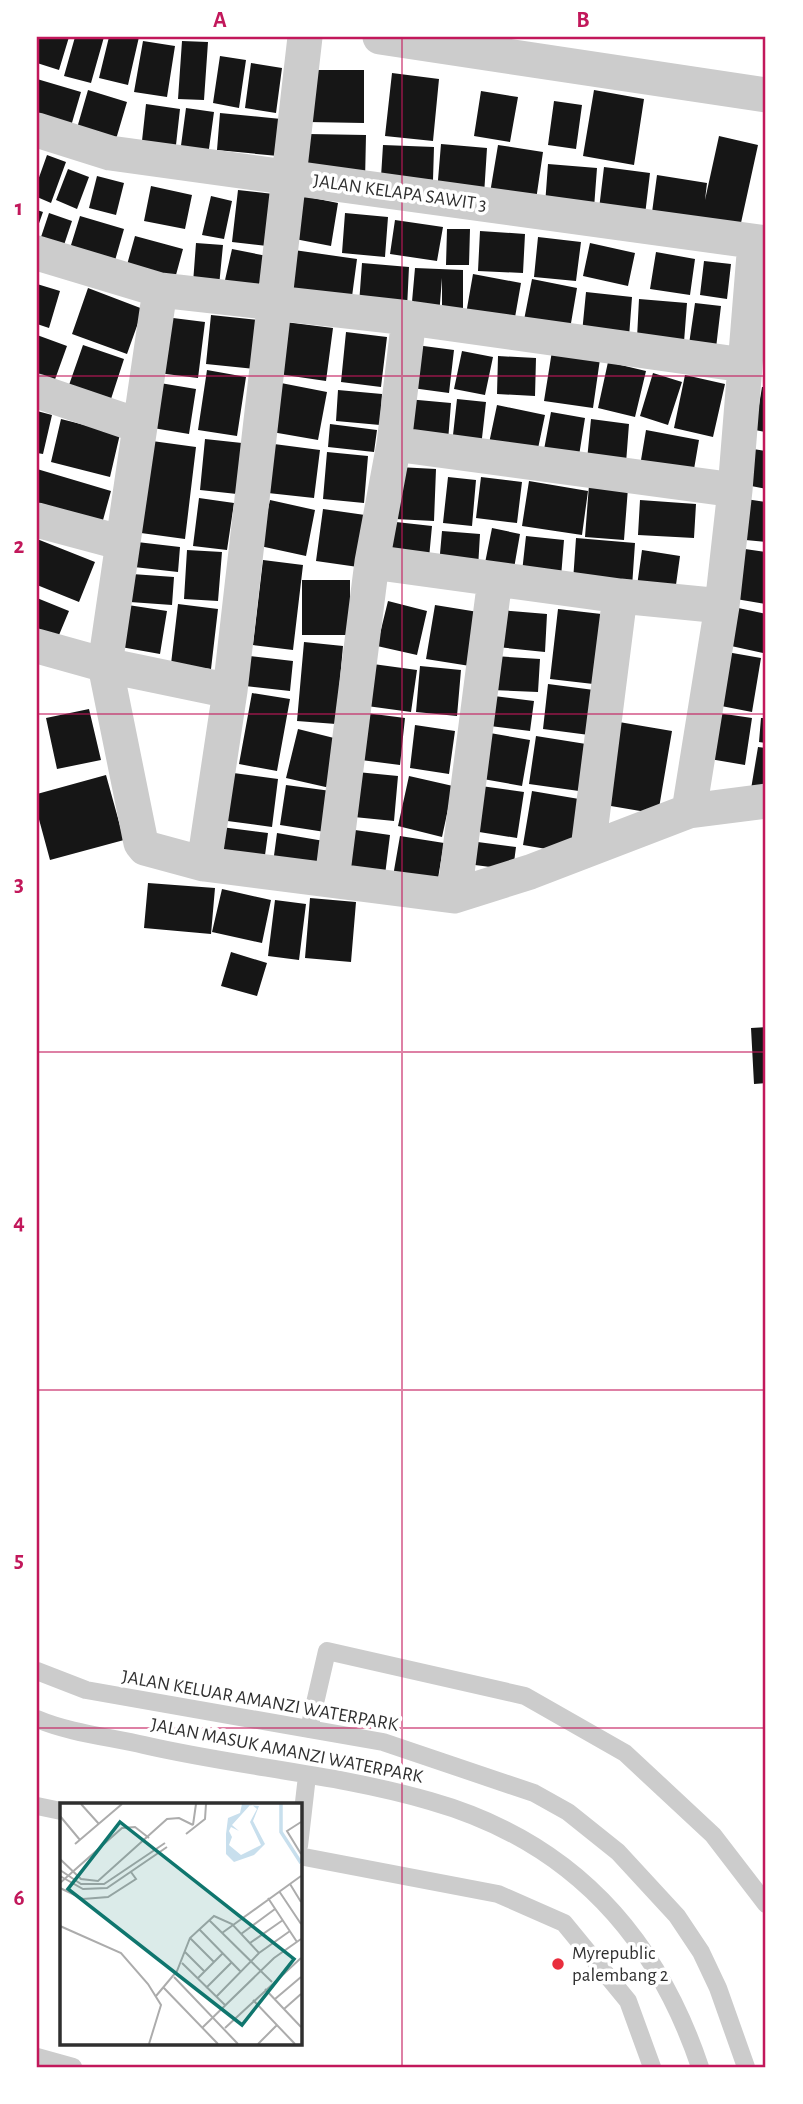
<svg xmlns="http://www.w3.org/2000/svg" width="803" height="2104" viewBox="0 0 803 2104" font-family="'Alegreya Sans',sans-serif">
<style>
.building{fill:#161616}
.lines{fill:none;stroke-linecap:round;stroke-linejoin:round}
.service{stroke:#ccc;stroke-width:18}
.minor{stroke:#ccc;stroke-width:35}
.grid{fill:none;stroke:#c2185b;stroke-width:2;stroke-opacity:0.55}
.poi-dot{fill:#e92e3d;stroke:#fff;stroke-width:2.5}
.labels{text-anchor:middle;dominant-baseline:central;stroke-width:7;stroke-linejoin:round;paint-order:stroke}
.street-label{font-size:19px;fill:#2f2f2f;stroke:#fff}
.poi-label{font-size:19px;fill:#2f2f2f;stroke:#fff;text-anchor:start}
.inset-river{fill:none;stroke:#c8dfed;stroke-width:3.5}
.inset-road{fill:none;stroke:#acacac;stroke-width:2}
.view{fill:#0f766e;fill-opacity:0.15;stroke:#0f766e;stroke-width:3.5}
.inset-edge{fill:none;stroke:#2f2f2f;stroke-width:3.5}
.neatline{fill:none;stroke:#c2185b;stroke-width:2.5}
.grid-label{font-size:23px;text-anchor:middle;font-weight:bold;fill:#c2185b}
</style>
<rect width="100%" height="100%" fill="#fff"/>
<!-- building -->
<path class="building" d="M37,37H69L59,70L37,63Z
M75,37H104L91,83L64,76Z
M109,37H139L128,85L99,78Z
M143,41L175,46L167,97L134,92Z
M182,41L208,42L204,100L178,99Z
M220,56L246,60L239,108L213,103Z
M251,63L282,68L276,113L245,108Z
M309,70H364V123L308,122Z
M392,73L439,79L433,141L385,136Z
M37,79L81,92L69,133L37,123Z
M88,90L127,102L114,146L75,135Z
M594,90L644,99L634,165L583,156Z
M481,91L518,97L510,142L474,136Z
M554,101L582,105L576,149L548,145Z
M146,104L180,109L175,154L141,150Z
M186,108L214,112L208,156L180,153Z
M220,113L281,119L278,156L217,150Z
M308,134L366,135L365,181L307,179Z
M719,136L758,145L739,232L651,220L657,175L707,183L705,200Z
M441,144L487,148L484,195L437,192Z
M383,145L434,147L433,180L381,177Z
M498,145L543,152L536,200L490,193Z
M47,155L66,162L51,203L37,197V183Z
M548,164L597,168L594,208L545,205Z
M604,167L650,173L645,215L599,209Z
M68,169L89,177L77,209L56,200Z
M97,176L124,183L116,215L89,208Z
M151,186L192,195L185,229L144,221Z
M238,190L282,195L276,247L232,242Z
M211,196L232,201L224,239L202,235Z
M303,196L338,203L331,246L295,239Z
M37,210L43,212L37,229Z
M49,213L72,221L60,257L37,249Z
M345,213L388,217L385,257L342,253Z
M80,216L124,229L112,271L67,258Z
M395,220L443,227L437,261L390,254Z
M447,229H470L469,265H446Z
M480,231L525,234L523,273L478,271Z
M135,236L183,249L173,286L125,272Z
M538,237L581,242L576,281L534,277Z
M196,243L223,245L219,286L193,283Z
M590,243L635,253L628,286L583,276Z
M232,249L272,257L264,297L223,289Z
M294,250L357,259L351,304L288,294Z
M656,252L695,259L690,295L650,289Z
M704,261L731,264L727,299L700,295Z
M362,263L409,267L407,308L359,304Z
M415,268L463,270V314H442V278L439,316L411,313Z
M473,274L521,283L514,323L466,314Z
M532,279L577,288L570,329L524,320Z
M37,284L60,291L49,328L37,324Z
M88,288L143,309L127,354L72,334Z
M586,292L632,297L629,337L582,333Z
M639,299L687,303L684,342L637,338Z
M695,303L721,306L716,348L689,344Z
M211,315L259,320L255,369L206,364Z
M157,316L205,322L198,378L150,372Z
M285,322L333,328L326,381L278,374Z
M346,332L387,337L381,387L341,382Z
M37,335L67,346L53,385L37,379Z
M83,345L124,359L111,399L69,385Z
M416,345L454,350L449,393L412,388Z
M462,351L493,357L485,395L454,389Z
M552,351L600,359L593,408L544,401Z
M498,356L536,358L535,396L497,394Z
M608,362L646,371L635,417L598,408Z
M207,370L246,377L237,436L198,430Z
M653,373L682,382L668,425L640,416Z
M685,375L725,384L713,437L674,428Z
M154,382L196,389L189,434L147,427Z
M281,383L327,392L318,440L272,432Z
M762,387H766V432L755,430Z
M338,390L382,394L380,425L336,421Z
M407,399L451,403L448,441L403,437Z
M457,399L486,402L481,447L452,444Z
M497,405L545,415L536,458L488,448Z
M37,411L52,415L43,454L37,453Z
M551,412L585,418L578,462L543,455Z
M61,419L120,434L110,477L51,462Z
M591,419L629,424L626,463L587,460Z
M330,424L377,430L374,452L328,447Z
M646,430L699,440L693,475L640,466Z
M205,439L242,443L237,494L200,490Z
M152,441L196,447L185,539L141,533Z
M274,444L320,450L314,498L268,493Z
M747,448L766,451V489L741,484Z
M327,452L368,456L364,503L323,499Z
M398,467L436,469L434,521L395,519Z
M37,469L111,491L100,531L37,512Z
M448,477L476,480L472,526L443,523Z
M481,477L522,482L517,523L476,518Z
M529,481L588,491L582,535L522,526Z
M589,485L628,488L624,540L585,537Z
M199,498L234,503L227,550L193,546Z
M739,498L766,502V542L735,539Z
M270,500L315,510L306,556L260,546Z
M640,500L696,504L694,538L638,535Z
M323,509L365,515L358,567L316,561Z
M387,521L432,526L429,558L383,554Z
M492,528L520,534L513,574L484,568Z
M442,531L480,534L478,568L439,565Z
M526,536L564,540L561,577L522,572Z
M576,538L635,543L632,587L573,581Z
M37,539L95,562L79,602L37,585Z
M137,542L180,547L178,572L134,567Z
M738,548L766,552V604L730,598Z
M187,550L222,552L218,601L184,599Z
M642,550L680,556L675,592L637,586Z
M263,560L303,565L293,650L253,645Z
M132,574L174,577L172,605L130,602Z
M302,580H350V635H302Z
M37,598L69,611L54,647L37,640Z
M388,601L427,611L417,655L377,646Z
M178,604L218,609L211,669L171,664Z
M128,605L167,611L160,654L121,647Z
M435,605L478,612L470,666L426,659Z
M729,606L766,614L763,653L722,644Z
M558,609L610,615L602,685L550,679Z
M500,610L547,614L545,652L497,647Z
M304,642L343,646L336,724L297,721Z
M721,651L761,658L752,712L711,704Z
M241,655L293,661L290,691L237,685Z
M494,656L540,659L538,692L492,690Z
M373,664L417,670L411,712L367,706Z
M420,666L461,670L457,716L416,712Z
M548,684L594,690L589,735L543,729Z
M252,693L290,699L277,771L239,764Z
M494,696L534,701L530,731L490,726Z
M89,709L101,760L57,769L46,718Z
M711,712L752,718L745,765L704,758Z
M366,713L405,718L400,765L361,760Z
M761,718H766V743L759,742Z
M619,722L672,731L658,814L605,805Z
M415,725L455,731L449,774L410,768Z
M298,729L342,740L330,788L286,778Z
M490,733L530,740L522,786L483,779Z
M536,736L586,744L579,791L529,784Z
M758,747L766,748V791L751,789Z
M226,772L278,779L272,827L220,820Z
M357,772L398,776L394,821L354,817Z
M106,775L124,840L50,860L37,812V794Z
M409,776L453,786L442,837L398,826Z
M286,785L331,791L325,832L280,825Z
M481,786L524,792L517,838L473,831Z
M532,791L579,799L570,853L523,845Z
M221,827L268,833L263,870L216,863Z
M355,830L390,835L384,883L349,879Z
M277,833L324,841L320,870L273,863Z
M400,836L444,843L436,890L392,882Z
M470,841L516,847L513,870L467,864Z
M148,883L215,888L211,934L144,928Z
M222,889L271,900L262,943L212,932Z
M310,898L356,902L351,962L305,958Z
M275,900L306,904L299,960L268,956Z
M231,952L267,963L257,996L221,986Z
M766,1027V1083L754,1084L751,1028Z"/>
<g class="lines">
<!-- service -->
<path class="service" d="M37,1671L86,1690L383,1742L534,1793L568,1812L618,1852L677,1916L701,1952L718,1988L746,2067
M37,1719C70,1733 110,1737 144,1745C239,1767 337,1774 430,1801C568,1840 655,1933 700,2067
M309,1729L327,1651L525,1696L625,1753L713,1835L766,1904
M37,1806L61,1811
M299,1846L307,1776
M299,1856L498,1894L564,1923L628,2001L652,2067
M37,2057L73,2067"/>
<!-- minor -->
<path class="minor" d="M380,37L766,95
M37,130L110,153L766,243
M37,253L160,290L409,318L744,365
M160,290L105,665L141,843L145,848L204,864L454,896L530,872L689,811L766,801
M37,391L140,426
M394,444L735,490
M37,520L123,543
M372,562L620,596L722,606
M37,646L105,665L230,691
M689,811L722,606L735,490L755,242
M588,849L620,596
M204,864L230,691L305,37
M332,880L372,562L394,444L409,318
M454,896L495,579"/>
</g>
<!-- grid -->
<path class="grid" d="M402,37V2067M37,376H766M37,714H766M37,1052H766M37,1390H766M37,1728H766"/>
<!-- markers -->
<circle class="poi-dot" cx="558" cy="1964" r="7"/>
<g class="labels">
<!-- street labels -->
<g class="street-label">
<text transform="translate(400 193) rotate(8)">JALAN KELAPA SAWIT 3</text>
<text transform="translate(260 1701) rotate(10)">JALAN KELUAR AMANZI WATERPARK</text>
<text transform="translate(287 1751) rotate(11)">JALAN MASUK AMANZI WATERPARK</text>
</g>
<!-- poi labels -->
<g class="poi-label">
<text x="572" y="1953">Myrepublic<tspan x="572" dy="22">palembang 2</tspan></text>
</g>
</g>
<!-- overview -->
<g transform="translate(60 1803)">
<rect width="242" height="242" fill="#fff"/>
<path d="M182,1L199,3L193,18L205,41L194,52L174,59L166,51V31L168,15L180,10ZM191,1L197,6L190,19L201,42L181,52L169,42L172,34L169,28L171,24L179,28L172,22Z" fill="#c8dfed" fill-rule="evenodd"/>
<path class="inset-river" d="M221,1V29L241,60"/>
<path class="inset-road" d="M21,1L39,21M0,13L20,37M241,19L227,28L241,51M133,22L136,1M126,31L145,16L146,1M15,41L62,1M0,56L21,76L38,78L107,16L119,15L133,22M0,67L21,81H44L105,40M0,73L23,86L47,85L107,44M0,80L62,25L75,24L89,35M230,81L241,99M0,85L23,96L48,94L76,76L71,69M219,88L241,121M208,95L237,139M149,117L212,179M0,123L61,150L88,181L101,202L89,241M139,126L181,169M162,130L241,73M181,131L215,106M130,135L154,159M190,140L223,117M125,149L144,168M122,160L165,202M114,174L178,241M137,176L163,150M103,184L158,241M146,185L172,159M205,186L241,224M96,193L117,168L130,135L154,113L172,121L199,150M156,194L199,150L230,128M215,196L241,174M193,197L235,241M224,206L241,191M143,224L214,155L241,136M165,225L241,155M198,241L217,222"/>
<path class="view" d="M60,19L234,156L182,222L8,86Z"/>
<rect width="242" height="242" class="inset-edge"/>
</g>
<!-- border -->
<rect width="803" height="2104" fill="none" stroke="#ffffff" stroke-width="77"/>
<rect x="38" y="38" width="726" height="2028" class="neatline"/>
<g class="grid-label">
<text x="220" y="27">A</text>
<text x="583" y="27">B</text>
<text x="19" y="215">1</text>
<text x="19" y="553">2</text>
<text x="19" y="891">3</text>
<text x="19" y="1229">4</text>
<text x="19" y="1567">5</text>
<text x="19" y="1905">6</text>
</g>
</svg>
